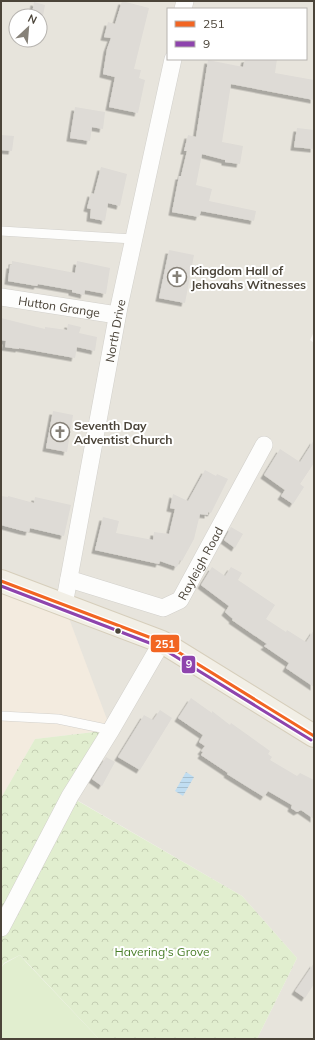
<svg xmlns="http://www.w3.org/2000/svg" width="315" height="1040" viewBox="0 0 315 1040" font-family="Mulish,sans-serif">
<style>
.residential{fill:#e7e4dc;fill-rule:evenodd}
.commercial{fill:#f3ebdf}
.grass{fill:#e1eecf}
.forest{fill:url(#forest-crowns)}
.water{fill:url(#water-rules)}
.building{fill:#dedbd6;filter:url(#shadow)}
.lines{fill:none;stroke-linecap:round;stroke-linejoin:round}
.service-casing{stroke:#d2d0cb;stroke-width:10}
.minor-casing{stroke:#d2d0cb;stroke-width:18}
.primary-casing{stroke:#d6cebb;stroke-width:24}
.service{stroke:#fdfdfc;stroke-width:9}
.minor{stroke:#fdfdfc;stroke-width:17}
.primary{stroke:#f2efe6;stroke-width:22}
.bus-1-casing{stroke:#fff;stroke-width:6}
.bus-2-casing{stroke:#fff;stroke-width:6}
.bus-1{stroke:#f26522;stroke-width:3}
.bus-2{stroke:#8e44ad;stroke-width:3}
.bus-dot{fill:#4b4439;stroke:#fff;stroke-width:1.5}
.labels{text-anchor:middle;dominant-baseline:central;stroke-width:4;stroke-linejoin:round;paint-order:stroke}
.poi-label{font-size:12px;font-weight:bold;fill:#4b4439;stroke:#fff;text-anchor:start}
.street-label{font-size:12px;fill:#4b4439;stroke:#fff}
.park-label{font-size:12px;fill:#4a7f2a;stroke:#fff}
.line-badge{stroke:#fff;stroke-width:1.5}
.badge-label{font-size:11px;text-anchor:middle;font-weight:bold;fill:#fff}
</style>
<defs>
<pattern id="forest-crowns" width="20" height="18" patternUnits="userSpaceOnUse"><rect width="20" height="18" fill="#e1eecf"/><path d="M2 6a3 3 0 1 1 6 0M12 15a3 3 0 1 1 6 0" fill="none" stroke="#c3cdb2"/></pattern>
<pattern id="water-rules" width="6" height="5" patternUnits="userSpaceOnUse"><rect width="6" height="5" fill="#c0ddf1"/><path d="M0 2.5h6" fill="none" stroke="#a6bfcf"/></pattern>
<filter id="shadow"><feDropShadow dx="-3.5" dy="3.5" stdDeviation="0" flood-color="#0004"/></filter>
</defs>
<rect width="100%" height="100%" fill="#f4f2ee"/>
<!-- residential -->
<path class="residential" d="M1,1H314V332L310,340L314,343V1039H257L297,958L242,896L70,796L111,730L1,581ZM168,9H306V59H168ZM16,16H40V40H16Z"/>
<!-- commercial -->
<path class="commercial" d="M1,581L64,605L111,730L35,739L1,798Z"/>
<!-- grass -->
<path class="grass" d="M20,955L26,962L99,1039H1V968L4,964Z"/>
<!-- forest -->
<path class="forest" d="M111,730L71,797L242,896L297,958L257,1039H99L20,955L4,963L1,968V798L35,739Z"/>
<!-- water -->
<path class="water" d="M186,772L194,777L183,796L175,791Z"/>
<!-- building -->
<path class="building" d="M122,1L149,8L134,69L141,70L139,78L145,80L138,113L109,107L115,77L103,74L107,49L111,38L104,37L108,22L115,24Z
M34,2L45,5L43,16L32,14Z
M245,59H277L275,73L314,80V100L231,84L222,142L243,146L240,164L225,162V160L202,154L196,185L212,189L209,201L256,211L254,221L201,211L199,217L172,212L179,176H181L187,151H184L188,135L196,137L208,60L243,67Z
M75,107L105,112L103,129L92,127L90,141L70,138Z
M297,128L314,130V149L294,147Z
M1,135L14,136L12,151L1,150Z
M101,167L127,174L120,206L108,203L105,221L90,218L91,209L87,208L91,193L94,194Z
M169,250L194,255L185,303L159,298Z
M12,261L75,273L77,261L110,268L106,294L85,290L84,295L72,292V290L38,284L37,286L8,281L10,265H12Z
M1,318L45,329V327L67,330L68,324L81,327L79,333L97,337L95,351L77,347L75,358L19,348V349L5,347L6,341L1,340Z
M53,411L73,415L67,452L46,448Z
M314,440V463L300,484L304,487L293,504L281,496L285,490L264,475L280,449L300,462Z
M205,470L216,476L217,474L228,479L211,513L208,512V515L200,514L194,539L182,561L180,560L177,567L160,561L159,564L95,550L103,517L119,521L116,533L153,540L154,532L169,534L175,509L170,508L173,494L188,501Z
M1,496L8,497V496L34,503L35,497L71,505L64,536L30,528L29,532L23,531L1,525Z
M231,527L243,534L235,548L224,540Z
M212,567L225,576L231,567L242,573L238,580L275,605L266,619L286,632L287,630L306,642L314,630V687L286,668L289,663L264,646L267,644L232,620L233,619L225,612L229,606L201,585Z
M191,698L212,713V711L230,725L231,723L270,751L268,754L272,757L270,760L297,776L300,773L314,780V819L301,810L297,812L291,808L292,805L268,791L264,797L227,774L228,773L201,755L203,752L201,751L205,746L199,742L203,735L178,718Z
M160,710L172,718L140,770L118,757L144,715L153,720Z
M106,757L115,762L102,786L92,779Z
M314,963V984L305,998L295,991Z"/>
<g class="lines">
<!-- service casing -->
<g class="service-casing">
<path id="service" d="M1,231L133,239
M1,716L58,719L111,730"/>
</g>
<!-- minor casing -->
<g class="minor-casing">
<g id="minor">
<path d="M183,9L185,1"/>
<path id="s1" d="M1,297L117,315"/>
<path id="s2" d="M69,579L163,608L180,600L264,445"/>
<path id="s3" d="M64,605L119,307L173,59"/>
<path d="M1,928L70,796L111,730L162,642"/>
</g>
</g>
<!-- primary casing -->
<g class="primary-casing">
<path id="primary" d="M1,581L162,642L314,736"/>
</g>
<!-- service -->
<use href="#service" class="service"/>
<!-- minor -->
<use href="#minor" class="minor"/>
<!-- primary -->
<use href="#primary" class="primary"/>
<!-- bus-1 casing -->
<g class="bus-1-casing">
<path id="bus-1" d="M1,581L162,642L314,736"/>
</g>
<!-- bus-2 casing -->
<g class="bus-2-casing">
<path id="bus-2" d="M1,586L160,647L311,740"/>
</g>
<!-- bus-1 -->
<use href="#bus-1" class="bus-1"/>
<!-- bus-2 -->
<use href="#bus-2" class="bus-2"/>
</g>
<!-- icons -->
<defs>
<g id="church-ring" transform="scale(1)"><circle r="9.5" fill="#fff" stroke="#868178" stroke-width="1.5"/><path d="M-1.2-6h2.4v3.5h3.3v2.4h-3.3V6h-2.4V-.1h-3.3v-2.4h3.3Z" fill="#868178"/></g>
</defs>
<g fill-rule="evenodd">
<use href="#church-ring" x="177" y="277"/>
<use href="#church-ring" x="60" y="432"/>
</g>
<!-- markers -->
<circle class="bus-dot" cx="118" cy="631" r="3.5"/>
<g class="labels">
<!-- poi labels -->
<g class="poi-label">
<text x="191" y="270">Kingdom Hall of<tspan x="191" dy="14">Jehovahs Witnesses</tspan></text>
<text x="74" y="425">Seventh Day<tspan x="74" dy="14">Adventist Church</tspan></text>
</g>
<!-- street labels -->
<g class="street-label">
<text stroke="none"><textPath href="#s1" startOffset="59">Hutton Grange</textPath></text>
<text stroke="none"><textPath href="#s3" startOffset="279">North Drive</textPath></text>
<text stroke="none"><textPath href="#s2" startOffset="159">Rayleigh Road</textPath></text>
</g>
<!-- park labels -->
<g class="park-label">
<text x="162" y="951">Havering's Grove</text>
</g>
</g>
<g class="line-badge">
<rect x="150" y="634" width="30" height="19" rx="4" fill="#f26522"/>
<rect x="181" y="655" width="15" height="19" rx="4" fill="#8e44ad"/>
</g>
<g class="badge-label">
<text x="165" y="648">251</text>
<text x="189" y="668">9</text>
</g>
<!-- border -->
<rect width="315" height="1040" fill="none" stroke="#4b4439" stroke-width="4"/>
<!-- legend -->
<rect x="167" y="8" width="140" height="52" fill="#ffffff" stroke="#b7b4b0"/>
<rect x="175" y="21" width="20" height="6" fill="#f26522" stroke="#b7b4b0"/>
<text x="203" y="28" font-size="12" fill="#4b4439">251</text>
<rect x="175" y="41" width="20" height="6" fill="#8e44ad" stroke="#b7b4b0"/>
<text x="203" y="48" font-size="12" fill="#4b4439">9</text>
<!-- north arrow -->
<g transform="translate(28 28) rotate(26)"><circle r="19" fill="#ffffff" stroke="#b7b4b0"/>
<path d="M0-3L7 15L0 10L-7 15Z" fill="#868178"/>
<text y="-6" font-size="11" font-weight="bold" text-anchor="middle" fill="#4b4439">N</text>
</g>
</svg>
